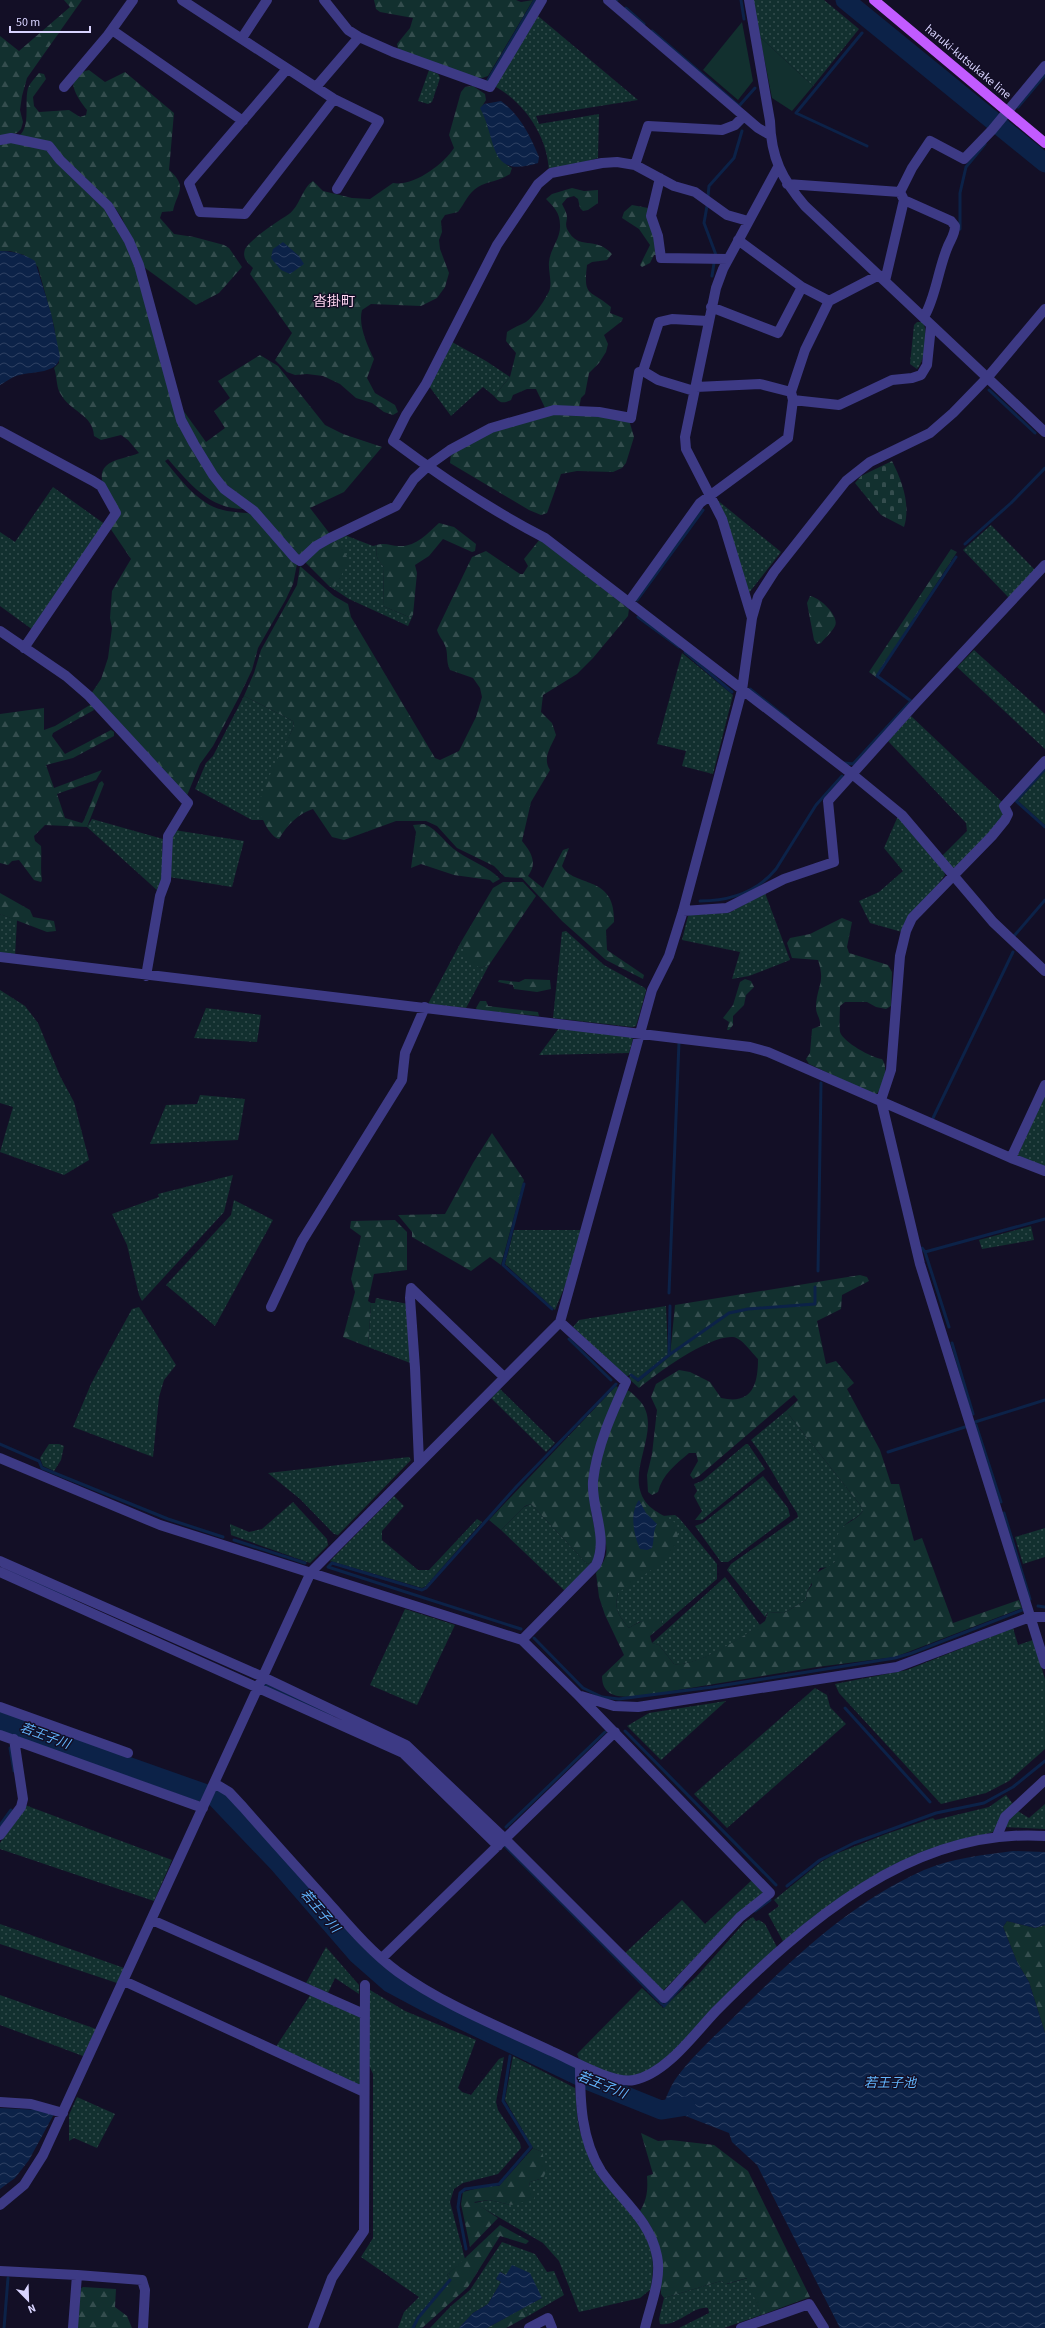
<svg xmlns="http://www.w3.org/2000/svg" width="1045" height="2328" viewBox="0 0 1045 2328" font-family="'Source Sans 3','Noto Sans JP',sans-serif">
<style>
.grass{fill:url(#grass-dots)}
.forest{fill:url(#forest-firs)}
.cemetery{fill:url(#cemetery-stones)}
.park{fill:#12302f}
.water{fill:url(#water-waves)}
.lines{fill:none;stroke-linecap:round;stroke-linejoin:round}
.stream{stroke:#0c2248;stroke-width:3}
.river{stroke:#0c2248;stroke-width:19}
.minor{stroke:#3d3a85;stroke-width:10}
.major{stroke:#c25bff;stroke-width:10}
.labels{text-anchor:middle;dominant-baseline:central;stroke-width:3;stroke-linejoin:round;paint-order:stroke}
.street-label{font-size:12px;fill:#d9d4ff;stroke:#130f26}
.water-label{font-size:13px;font-style:italic;fill:#62b6ff;stroke:#130f26}
.quarter-label{font-size:14px;fill:#ffd6f0;stroke:#130f26}
</style>
<defs>
<pattern id="grass-dots" width="8" height="8" patternUnits="userSpaceOnUse"><rect width="8" height="8" fill="#12302f"/><path d="M2 2h.1M6 6h.1" fill="none" stroke="#344d4e" stroke-width="1.8" stroke-linecap="round"/></pattern>
<pattern id="forest-firs" width="22" height="20" patternUnits="userSpaceOnUse"><rect width="22" height="20" fill="#12302f"/><path d="M5 1l3.5 6h-7zM16 11l3.5 6h-7z" fill="#344d4e"/></pattern>
<pattern id="cemetery-stones" width="16" height="16" patternUnits="userSpaceOnUse"><rect width="16" height="16" fill="#12302f"/><path d="M2 7V4a2 2 0 0 1 4 0v3zM10 15v-3a2 2 0 0 1 4 0v3z" fill="#344d4e"/></pattern>
<pattern id="water-waves" width="16" height="10" patternUnits="userSpaceOnUse"><rect width="16" height="10" fill="#0c2248"/><path d="M0 5q4-4 8 0t8 0" fill="none" stroke="#2f4163"/></pattern>
</defs>
<rect width="100%" height="100%" fill="#130f26"/>
<!-- grass -->
<path class="grass" d="M753,0H824L859,29L813,86L760,37Z
M538,16L638,100L536,116L539,124L599,114L598,158L549,172C548,138 526,104 496,87V84Z
M429,70L438,74L440,78L432,102L428,104L418,101Z
M917,322H923C929,334 925,360 917,369L910,364L914,325Z
M452,342L486,361L510,377L494,396L483,387L451,416L429,386Z
M53,487L106,525L33,630L0,606V532L15,542Z
M716,499L781,552L748,594Z
M991,525L1035,570L1009,598L963,550Z
M342,534L373,546L377,545C375,555 377,560 384,567L383,606L409,617L413,615L408,626L349,599L329,586H335L340,577L332,539Z
M974,650L1045,714V749L957,667Z
M682,653L733,695L713,774L682,766L686,751L657,744Z
M244,696L293,721L294,726L266,787L259,806L265,820H252L195,789L206,763L213,756Z
M911,716L1003,803L1004,817L954,870L942,856L967,831L966,823L888,741Z
M1045,771V825L1018,801Z
M898,816L944,871L945,875L902,932L870,923L859,901L879,892L903,871L884,848Z
M92,819L163,839L162,849L165,869L158,891L87,827Z
M174,830L244,841L232,887L169,877V852Z
M765,893L790,960L749,976L732,979L740,952L682,940L688,916L692,914L729,913Z
M0,914L17,920L15,956L0,954Z
M566,931L604,965L645,988L646,991L636,1026L632,1027L553,1018L562,932Z
M461,942L463,949L480,968L489,965L466,1008L428,1004Z
M0,990L25,1006L38,1023L60,1076L74,1102L89,1160L64,1175L0,1152L13,1107L0,1103Z
M206,1008L261,1015L257,1042L194,1038Z
M559,1028L630,1035L633,1039L629,1053L539,1055Z
M1045,1094V1167L1017,1157Z
M200,1095L245,1099L238,1140L150,1144L166,1105L197,1104Z
M233,1175L224,1212L142,1301L139,1295L127,1245L112,1214L159,1197L158,1194Z
M234,1200L273,1220L215,1326L166,1285L231,1215Z
M1031,1226L1034,1240L982,1249L979,1240Z
M514,1230H581L567,1281L555,1310L505,1264Z
M376,1298L408,1304L413,1364L368,1347L371,1303H375Z
M666,1306L668,1355L638,1379L631,1374L626,1377L573,1327L579,1320Z
M139,1307L176,1365L164,1380L159,1397L153,1457L73,1427L91,1384L132,1309Z
M500,1389L555,1443L546,1452L491,1398Z
M786,1411L861,1506L863,1511C858,1518 851,1519 845,1525C836,1535 835,1549 835,1562L829,1567L820,1568L807,1592L806,1600L784,1613L768,1612L765,1617L727,1570L731,1564L798,1517L797,1513C781,1489 769,1463 751,1440Z
M49,1444H59L64,1446L61,1460L54,1471L43,1466L40,1458Z
M746,1444H748L765,1469L702,1520H695L702,1511L694,1496L697,1491L694,1484L702,1481Z
M409,1457L411,1460L338,1535L334,1534L300,1499L268,1473Z
M763,1476L788,1508L790,1516L728,1562H721L695,1526L703,1523Z
M394,1496L404,1506L382,1531V1540L418,1570H429L477,1519L482,1522L426,1586L422,1588L330,1561Z
M293,1502L327,1539L328,1545L310,1563L231,1535L230,1524L249,1532L262,1529Z
M531,1504L587,1564L594,1561L565,1591L501,1530L524,1507Z
M675,1515L679,1518L717,1564V1579L663,1625L661,1620L639,1622L629,1628C618,1615 614,1609 618,1593L669,1519L662,1516Z
M1045,1528V1557L1023,1564L1015,1537Z
M725,1577L760,1625C740,1639 697,1667 674,1664L659,1645L652,1643Z
M405,1609L455,1625L417,1705L370,1685Z
M1013,1628L1018,1645L1033,1640L1045,1679V1749L1009,1781L986,1793L941,1804L839,1693L835,1684L907,1670Z
M815,1688L827,1695L830,1707L846,1724L727,1828L694,1794Z
M726,1701L661,1760L627,1726L649,1713Z
M1006,1795L1013,1804L993,1832L932,1849L897,1863L860,1884L784,1943L768,1914L779,1906L774,1900L821,1862L833,1855L886,1834L933,1818L935,1820L989,1807Z
M1045,1804V1829L1004,1827L1016,1810L1029,1818Z
M25,1805L172,1860L154,1901L0,1849V1843Z
M753,1879L764,1894L736,1915L663,1991L625,1953L682,1900L705,1924Z
M753,1917L756,1921L759,1920L765,1924L778,1949C752,1974 664,2072 635,2077C617,2080 596,2066 580,2060L577,2054L642,1988L663,2008L697,1976L745,1922Z
M0,1924L124,1968L117,1983L0,1944Z
M326,1947L359,1985V1994L335,1978L328,1993L306,1983Z
M370,1990L405,2011L476,2040L458,2088L462,2092L471,2095L499,2059L504,2057L496,2102L498,2110L520,2143L521,2148L498,2174L463,2183L454,2189L450,2202L465,2259L447,2275L450,2279L417,2317L412,2328H398L404,2312L419,2297L361,2257L373,2238V2074L368,2063V1992Z
M311,1994L360,2016L361,2088L275,2048Z
M0,1995L96,2029L83,2056L0,2025Z
M513,2056L575,2088C577,2105 576,2126 584,2142C602,2178 646,2216 652,2256C654,2267 652,2278 651,2289L640,2298L579,2312L559,2261L543,2243L474,2203L489,2200L511,2205L529,2187L530,2182L543,2178L542,2152L533,2148L505,2100Z
M77,2097L115,2114L97,2148L74,2138L69,2141V2115Z
M502,2242L535,2254L547,2272L554,2271L564,2295L528,2316L526,2311L521,2309L542,2298L501,2272L496,2279L501,2282L488,2304L473,2313L459,2328H430L451,2306L470,2290Z
M748,2278L761,2315L724,2328H679L709,2313L708,2308C692,2306 678,2327 660,2324L659,2319L664,2298L721,2281L727,2284Z"/>
<!-- forest -->
<path class="forest" d="M64,0H82L27,78L22,96L20,110L23,122L21,129L17,133L0,138V36L19,51L70,7Z
M374,0H516L521,2L533,0L488,76L476,80L398,49L397,44L410,28L413,18L380,12L376,9Z
M89,70L105,82L125,72L174,113L169,170C189,187 176,194 173,211L162,212L160,218L174,234L194,237L224,245L229,248L242,267L219,293L196,305L141,265L122,218L115,208L54,148L19,136C31,126 24,103 28,88C30,83 35,78 39,73L44,74L46,79L33,97L34,106L39,112L69,110L80,117L86,115L87,110C77,97 61,76 89,70Z
M473,86L485,94L486,100L481,108C489,124 495,161 512,168L510,174C498,182 488,181 478,187C468,193 465,203 458,212L445,215L441,221L442,232L439,240L440,249L449,273L445,287L437,298L421,306L371,304L362,310C358,325 367,345 374,359L367,378L375,393L395,405L398,412L393,415L384,412L372,403L356,398L340,384L323,376L307,374L295,375L287,372L275,360L292,333L250,274L253,268C247,262 242,258 245,249C253,237 277,222 289,214C300,206 302,188 313,181L323,191L352,198L370,199L393,183C413,187 444,164 454,148L449,135L461,92L465,87Z
M9,141L42,145L107,207L136,266L178,420L203,464L246,509C210,510 189,483 168,459L165,461C181,480 198,504 223,510C234,513 244,512 254,514L297,564L293,584L286,599L258,648L252,670L239,697L213,746L200,764L186,798L91,694L101,679L108,658L112,628L110,618L112,591L131,559L110,528L119,515C113,503 93,478 106,466C113,459 130,457 139,453L128,440L121,435L101,440L94,436C93,414 70,412 60,393C56,386 57,375 54,368L59,363L54,326L38,267L24,255L10,251H0V143Z
M572,188L584,191L598,190V203L588,210L583,211L580,208L578,199L574,196L567,198L562,204C564,208 567,213 567,217C567,221 565,224 567,229C579,252 595,235 612,254L607,260L592,262L587,265C583,298 590,289 611,307L610,313L623,318L622,321L604,335L608,344L606,352L599,363L589,373L585,394L581,398L579,408L546,410L536,389H527L513,395L511,400C502,404 500,403 494,396L510,377L516,353L506,341L507,332C513,328 520,325 526,322C533,317 543,303 547,295C554,286 548,273 549,262C550,249 561,238 560,225C560,213 554,207 546,199L552,194Z
M632,205L648,208L658,255H654L650,263L642,267L640,265L650,245L639,229L622,218L624,212Z
M260,355L278,366L325,425L343,434L382,447L344,492L310,508L330,534L301,556L295,555L257,509L216,476L177,402L206,442L225,428L214,411L230,398L218,381Z
M554,414L596,415L629,420L634,437L626,463L622,468L613,472L577,471L561,474L547,513L541,515L529,510L450,463L451,454L492,431Z
M439,523L454,527L476,544L475,551L472,552L443,539L429,556L415,565L417,573L413,615L409,617L383,606L384,567C377,560 375,555 377,545C385,542 391,546 399,546C416,547 427,534 439,523Z
M332,539L343,549L349,561L335,587L329,586L306,563V558Z
M540,539L629,609L628,616L593,658L577,674L543,695L541,712L552,723L556,735C551,747 542,758 550,770L531,802L522,841C531,852 538,863 528,876L543,888L563,850L569,848L562,866C574,888 616,874 614,922L606,930L607,950L644,975L643,979L606,960L562,921L522,878L505,877L494,866L457,848L437,826L426,821H396L344,840L332,837L313,809C299,813 286,826 279,839C269,836 260,816 259,806C258,794 288,740 294,726L293,721L244,696L254,673L261,650L297,585L300,566L334,596L348,604L351,617L435,758L440,760L459,751L476,717L482,697L480,688L473,678L450,670C446,662 448,656 446,648C444,641 439,637 437,630L472,557L486,551L520,574H523L528,566L524,559Z
M951,549L957,552L876,677L869,672Z
M810,596C819,597 840,616 835,626C832,632 825,638 821,643L817,644L814,640L807,603Z
M90,705L93,706L94,710L53,733L52,736L65,754L111,730L114,732V736L73,758L46,765L54,788L102,770L96,780L57,794L65,818L82,823L84,820L99,783L102,781L104,784L87,827L45,825L34,836L35,841L41,846C42,858 40,869 42,880L41,882L34,880L19,860L12,861L8,865L0,863V714L44,708V730L55,726Z
M424,824C439,830 445,844 458,852C472,862 488,866 500,879L493,883L490,880L454,875L421,864L411,868L416,832L413,825Z
M503,882H523L536,896L489,965L480,968L465,957L461,942L493,888Z
M0,893L30,910L33,917L54,921L56,931L47,932L0,914Z
M842,918L852,922L847,947L849,953L888,965L892,972L891,1006L886,1009L876,1007L867,1002H845L840,1006C840,1014 839,1025 840,1032C843,1042 872,1058 882,1059C889,1068 884,1089 875,1095L809,1064L806,1059L810,1053L812,1029L820,1026C821,1018 816,1015 816,1008C816,987 826,984 818,960L792,958L787,943L790,938L810,934Z
M525,979L550,980L551,989L537,992L514,989L513,985L498,982L499,980L519,982Z
M745,979L751,981L754,987L746,995L744,1005L733,1016V1025L729,1030H727L729,1022L723,1018L733,1005L740,982Z
M480,1001H486L488,1006L538,1012L539,1016L477,1010L476,1008Z
M492,1133L524,1180L501,1265L490,1257L471,1271L412,1237V1232L398,1215L445,1214L473,1163Z
M395,1220L407,1232V1270L374,1274L368,1301L371,1303L368,1347L343,1337L355,1292L351,1279L361,1236L350,1228L351,1221Z
M860,1275L867,1277L869,1281L842,1295L841,1309L817,1321L826,1364L836,1361L854,1383L847,1389L880,1450L891,1484H899L914,1541L922,1538L953,1623L1019,1600L1022,1608L895,1657L817,1667L642,1696C625,1697 602,1700 602,1676L624,1655L605,1615L599,1597L596,1573C600,1567 604,1562 606,1555C609,1540 595,1503 597,1482C598,1452 615,1418 626,1390C631,1391 634,1395 638,1399C663,1423 632,1462 640,1490C645,1510 662,1513 677,1524C678,1532 679,1541 674,1548C665,1563 633,1582 618,1593C614,1609 618,1615 629,1628C639,1621 649,1618 661,1620L663,1625L650,1636L652,1643L659,1645L674,1664C697,1667 746,1635 765,1621L768,1612L784,1613L806,1600L807,1592L812,1585V1578C820,1568 826,1569 835,1562C835,1548 834,1534 845,1525C852,1520 858,1518 863,1511L861,1506L786,1411L798,1400L794,1395L699,1476L693,1479L690,1475L698,1461L696,1453H689C676,1464 662,1475 658,1492L652,1495L648,1492L647,1475L652,1454L657,1410L651,1397L656,1384L679,1370L690,1372L710,1382L721,1398C752,1405 758,1385 758,1359C752,1353 742,1338 733,1337C709,1335 657,1373 639,1388L628,1378L631,1376L638,1382L670,1356L675,1305Z
M616,1386L619,1388L590,1480L591,1511L598,1545L594,1561L587,1564L531,1504L525,1506L501,1530L489,1520Z
M1007,1921L1035,1928L1045,1925V2033L1029,1982L1017,1962L1003,1927Z
M641,2133L658,2141L671,2140L714,2145L748,2171L810,2297L761,2315L747,2278L726,2284L721,2281L664,2298L661,2294C660,2258 664,2241 640,2211C647,2200 648,2190 647,2176L653,2174Z
M533,2148L542,2152L547,2170L543,2178L530,2182L529,2187L536,2194L533,2200L511,2205L489,2200L474,2202L498,2218L470,2247L461,2204L463,2192L486,2186H499Z
M500,2225L529,2241L526,2244L500,2236L468,2287L422,2328H415L418,2319L451,2280L447,2275Z
M83,2287L116,2289L115,2307L127,2316L132,2328H77L80,2289Z
M521,2309L526,2311L528,2316L506,2328H487Z"/>
<!-- cemetery -->
<path class="cemetery" d="M892,461C902,481 911,505 904,527L881,515L855,483L861,476Z"/>
<!-- park -->
<path class="park" d="M742,22L753,81L738,100L703,70Z
M760,37L813,86L792,111L772,98Z"/>
<!-- water -->
<path class="water" d="M501,101C521,116 530,136 539,157L538,163C487,179 498,141 480,108L484,104Z
M283,242L299,256L304,264L290,274L281,270L271,258L273,249Z
M0,251C13,251 24,254 35,261L51,313L60,357C57,374 34,371 20,375C13,376 6,382 0,385Z
M639,1500L646,1513L657,1524C652,1534 655,1538 652,1548L647,1550L640,1549C634,1536 629,1513 639,1500Z
M1013,1851L1045,1852V1925L1035,1928L1007,1921L1003,1927L1017,1962L1029,1982L1045,2033V2328H840L757,2165L732,2142L729,2133L683,2115L661,2110C666,2099 670,2086 677,2077C694,2054 716,2035 736,2015C792,1959 850,1903 924,1870C952,1858 984,1855 1013,1851Z
M0,2108L39,2110L54,2114L29,2160L15,2178L0,2189Z
M512,2265L530,2273L542,2298L487,2328H459L473,2313L488,2304L501,2282L496,2279L500,2272L506,2275Z"/>
<g class="lines">
<!-- stream -->
<path class="stream" d="M616,0H617
M741,0L744,19
M626,8L644,24
M652,31L739,106L755,88
M862,33L796,113L867,146
M488,80L535,0
M1018,107L1045,75
M997,132L1007,121
M708,196L709,186L734,158L742,131
M707,206L704,223L716,255
M960,229V193L966,167L985,144
M712,276L714,263
M989,390L1035,433
M965,544L1011,503L1045,468
M637,600L703,510
M638,617L679,647
M685,652L732,692
M750,689L788,719
M845,763L853,764L911,701L877,676L956,557
M1045,769L1016,801L1045,827
M700,901C729,901 757,892 776,869L816,805L842,776
M1014,936L1045,900
M933,1118L1013,952
M524,1184L503,1265L552,1309
M922,1248L925,1252L949,1327
M925,1252L1045,1219
M818,1271L821,1083
M669,1293L679,1042
M569,1339L611,1380
M952,1343L973,1414
M669,1355L670,1306
M631,1375L638,1380L669,1355L729,1313L748,1309L815,1304V1287
M0,1444L39,1461L42,1468L168,1519L223,1537
M888,1452L965,1427
M1001,1502L975,1422L1045,1400
M1004,1513L1030,1599
M234,1540L305,1563
M328,1567L332,1563L422,1590L426,1588L517,1486L616,1384
M328,1567L521,1629
M10,1571L72,1599
M1038,1606L1045,1607
M534,1638L583,1688L602,1697L619,1699L713,1687L895,1658L912,1653L1022,1610
M265,1685L332,1715
M845,1708L930,1802
M625,1731L776,1885
M15,1732L16,1726
M10,1748L14,1771
M0,1825L11,1810
M506,1827L605,1732
M504,1845L664,2006L682,1986
M787,1886L820,1860L854,1843L936,1813L984,1803L1013,1787L1045,1761
M755,1911L770,1900
M466,2249L458,2207L460,2193L465,2189L499,2184L531,2147L503,2101L510,2056
M4,2328L8,2278
M413,2328L418,2318L450,2280"/>
<!-- river -->
<path class="river" d="M845,0L1045,163
M0,1721L215,1797L279,1864L357,1954L390,1983L433,2006L589,2081L661,2110L686,2106"/>
<!-- minor -->
<path class="minor" d="M182,0L334,99L379,121L337,189
M324,0L348,30L359,37L393,52L490,87L542,0
M608,0L758,128L770,135
M749,0L770,121C771,158 782,179 805,206L1045,432
M112,30L243,121
M242,38L267,0
M287,69L189,183L200,212L245,214L334,99
M64,87L108,35L133,0
M316,87L359,37
M0,140L11,138L49,146L60,160L108,206L129,241L139,265L181,420L194,444L213,475L224,489L254,511L295,558L300,561L316,546L330,538L396,506L414,479L429,465L450,450L491,428L554,410L599,412L631,418L639,372L643,371
M635,165L648,126L722,130L735,125L744,116
M660,178L651,216L658,236L661,258L728,259
M787,184L900,192
M904,200L951,221L955,226C955,234 951,239 948,246C938,269 936,297 924,317
M748,221L727,215L695,192L674,186L635,165L617,162L602,163L551,173L538,184L497,245L426,384L406,415L393,441C441,477 491,510 545,538L852,774L902,815L993,922L1045,971
M738,240L802,287L829,301
M885,281L904,200L900,192L912,168L930,141L964,159L992,130L1045,66
M711,307L778,333L802,287
M696,387L760,384L791,392
M694,391L658,380L643,371L659,322L672,319L708,321
M793,400L839,405L892,380L912,378L921,375L927,365L931,326
M0,431L93,481L101,486L116,513L24,648
M629,602L700,503L788,438L793,400L791,392L805,350L829,301L879,275
M752,618L722,519L686,449L685,437L716,288L723,269L778,167
M0,631L66,676L89,696L188,803L168,836L166,880L160,896L146,976
M1045,761L1004,806L1008,814L1005,820L992,836L912,918L906,931L900,956L891,1070L881,1100L920,1264L1045,1664
M683,911L727,908L784,879L834,862L828,801L916,703L1045,565
M0,957L750,1047L768,1052L1011,1158L1045,1171
M1011,1158L1045,1085
M411,1288L410,1298L415,1368L419,1462
M411,1288L504,1377
M271,1307L302,1241L402,1080L405,1053L425,1007
M0,1458L160,1525L522,1640L579,1696L770,1893L740,1917L664,1998L505,1839L406,1745L263,1677L0,1561
M0,1572L403,1753L498,1846
M522,1640L596,1565C609,1538 591,1509 593,1481C597,1446 612,1413 626,1382L560,1322
M581,1696L614,1706L638,1707L897,1667L1030,1617H1045
M0,1707L128,1753
M0,1735L203,1808
M214,1783L229,1792L243,1807C271,1839 300,1871 328,1902C350,1927 371,1952 398,1972C444,2005 500,2027 551,2051C572,2060 612,2084 634,2080C666,2074 695,2033 716,2011C804,1923 912,1827 1045,1836
M0,1835L21,1807L23,1799L14,1739
M997,1836L1005,1817L1045,1780
M152,1920L364,2014
M382,1958L615,1732
M124,1981L364,2092
M580,2065C580,2101 581,2139 601,2171C621,2200 650,2220 657,2256C662,2279 650,2306 645,2328
M0,2102L31,2104L63,2113
M0,2205L24,2185L43,2155L311,1572L560,1322L652,990L669,956L683,911L742,690L752,618L758,597L774,572L846,481L870,462L930,433L953,413L987,378L1045,309
M0,2271L77,2275L73,2328
M77,2275L142,2280L145,2290L143,2328
M313,2328L332,2278L364,2231L365,1985
M529,2328L548,2318L552,2328
M741,2328L809,2304L824,2328"/>
<!-- major -->
<path class="major" d="M874,0L1045,143"/>
</g>
<g class="labels">
<!-- street labels -->
<g class="street-label">
<text transform="translate(968 62) rotate(40)">haruki-kutsukake line</text>
</g>
<!-- water labels -->
<g class="water-label">
<text transform="translate(45 1736) rotate(20)">若王子川</text>
<text transform="translate(320 1911) rotate(49)">若王子川</text>
<text x="890" y="2083">若王子池</text>
<text transform="translate(602 2085) rotate(22)">若王子川</text>
</g>
<!-- quarter labels -->
<g class="quarter-label">
<text x="334" y="302">沓掛町</text>
</g>
</g>
<!-- north arrow -->
<g transform="translate(28 2300) rotate(157)" stroke="#130f26" stroke-width="3" paint-order="stroke">
<path d="M0-3L7 15L0 10L-7 15Z" fill="#d9d4ff"/>
<text y="-6" font-size="11" font-weight="bold" text-anchor="middle" fill="#d9d4ff">N</text>
</g>
<!-- scale -->
<path d="M10 26v6h80v-6" fill="none" stroke="#d9d4ff" stroke-width="2"/>
<text x="16" y="26" font-size="12" fill="#d9d4ff" stroke="#130f26" stroke-width="3" paint-order="stroke">50 m</text>
</svg>
